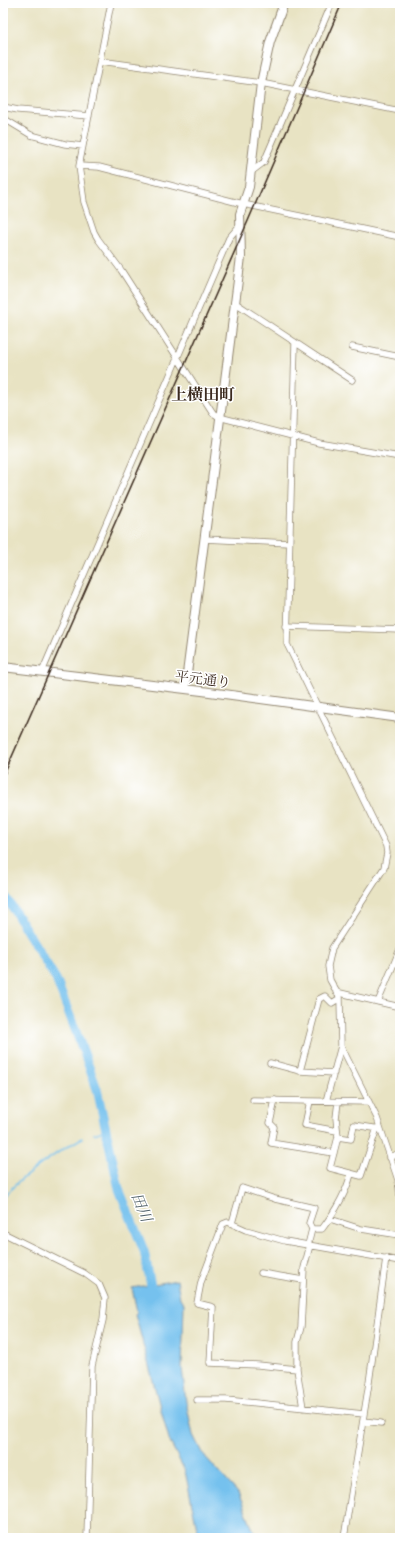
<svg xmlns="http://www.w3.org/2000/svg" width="403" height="1541" viewBox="0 0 403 1541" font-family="'Gentium Book Plus','Noto Serif JP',serif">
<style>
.water{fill:#74c1ee;stroke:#587686}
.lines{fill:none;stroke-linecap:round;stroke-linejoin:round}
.stream{stroke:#74c1ee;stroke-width:1.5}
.river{stroke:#74c1ee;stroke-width:9}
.street-casing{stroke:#928670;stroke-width:7}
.secondary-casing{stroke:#928670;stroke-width:10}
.street{stroke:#fff;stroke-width:5.5}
.secondary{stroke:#fff;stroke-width:8}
.rail{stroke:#3b2a1e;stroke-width:1.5}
.labels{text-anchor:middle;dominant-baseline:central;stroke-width:3;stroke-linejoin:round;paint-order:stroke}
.street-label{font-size:14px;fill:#3b2a1e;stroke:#fff}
.water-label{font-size:15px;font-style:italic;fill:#4f5f67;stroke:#fff}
.quarter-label{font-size:16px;font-weight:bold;fill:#3b2a1e;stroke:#fff}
</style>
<rect width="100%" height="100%" fill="#fff"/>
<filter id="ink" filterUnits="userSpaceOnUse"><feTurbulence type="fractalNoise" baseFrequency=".025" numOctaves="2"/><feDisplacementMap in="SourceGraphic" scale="8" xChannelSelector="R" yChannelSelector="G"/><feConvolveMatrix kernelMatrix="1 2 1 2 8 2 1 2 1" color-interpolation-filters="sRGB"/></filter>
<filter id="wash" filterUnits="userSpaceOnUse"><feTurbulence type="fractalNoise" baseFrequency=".012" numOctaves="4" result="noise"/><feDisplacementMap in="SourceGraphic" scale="16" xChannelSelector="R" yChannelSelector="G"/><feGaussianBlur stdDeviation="0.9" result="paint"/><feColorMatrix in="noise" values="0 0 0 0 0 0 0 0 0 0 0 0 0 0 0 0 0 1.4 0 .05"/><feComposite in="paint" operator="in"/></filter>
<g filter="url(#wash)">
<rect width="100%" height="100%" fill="#e8e3c3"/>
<!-- water -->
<path class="water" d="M177,1280L180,1298L184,1304L182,1368L186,1402L193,1435L202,1453L238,1493L254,1531V1538H199L185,1471L169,1440L135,1314L137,1312L132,1288Z"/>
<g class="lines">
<!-- stream -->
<path class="stream" d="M94,1134L106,1130
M3,1196C27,1173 53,1154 82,1138"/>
<!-- river -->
<path class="river" d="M3,892L56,979L84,1053L97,1089L119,1189L144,1251L153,1296"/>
</g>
</g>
<g filter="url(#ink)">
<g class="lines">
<!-- street casing -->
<g class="street-casing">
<path id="street" d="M111,3L79,166L84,202L94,232L98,239L121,270L213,413L219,417L319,443L400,457
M100,61L261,83L400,111
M3,107L18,110L89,116
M3,118L31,135L65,144L83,146
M79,166L99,167L243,204L400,237
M251,172L264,162L332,3
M234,302L352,380
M295,344L287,644L386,846L387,853L384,868L332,948L328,966L330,980L340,998L341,1046L377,1118L398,1180L400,1197
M352,347L400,357
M204,539L289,543
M286,626L400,630
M42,672L229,238L241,224
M336,992L400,1007
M378,1002L400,949
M270,1063L300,1071L334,1073
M300,1071L319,999L325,996L332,1003L340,998
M253,1100L369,1102
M275,1100L270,1123L274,1127L271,1143L334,1153
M310,1101L305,1125L337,1131
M326,1101L341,1046
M338,1102L336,1118L338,1137L351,1139L354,1125L380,1129
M338,1137L330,1168L361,1176L377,1128
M390,1158L397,1154L400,1155
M330,1219L361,1229L400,1235
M232,1223L242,1188L275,1199L314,1208L309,1223L312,1229L308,1245
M312,1229H322C334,1213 346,1193 351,1174
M3,1233L84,1273L99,1284L105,1298L103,1320L92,1366L87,1538
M261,1273L303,1280
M297,1369V1342L301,1327L304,1268L310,1245
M197,1400H226L364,1414
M303,1408L297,1369L258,1365L210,1363L213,1307L197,1303L201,1282L223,1224L228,1222L246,1230L285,1241L400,1261
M363,1421L381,1423
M344,1538L369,1383L386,1258"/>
</g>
<!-- secondary casing -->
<g class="secondary-casing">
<path id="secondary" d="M3,667L202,691L400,718
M185,689L241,257L240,214L249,187L261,83L270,42L284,3"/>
</g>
<!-- street -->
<use href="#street" class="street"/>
<!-- secondary -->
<use href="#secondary" class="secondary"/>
<!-- rail -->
<path class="rail" d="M3,777L248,221L342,3"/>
</g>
</g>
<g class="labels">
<!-- street labels -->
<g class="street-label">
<text transform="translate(203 679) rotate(7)">平元通り</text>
</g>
<!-- water labels -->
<g class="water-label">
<text transform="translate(142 1207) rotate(68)">田川</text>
</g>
<!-- quarter labels -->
<g class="quarter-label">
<text x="203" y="394">上横田町</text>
</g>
</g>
<!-- margin -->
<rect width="403" height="1541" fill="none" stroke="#fff" stroke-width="16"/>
</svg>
